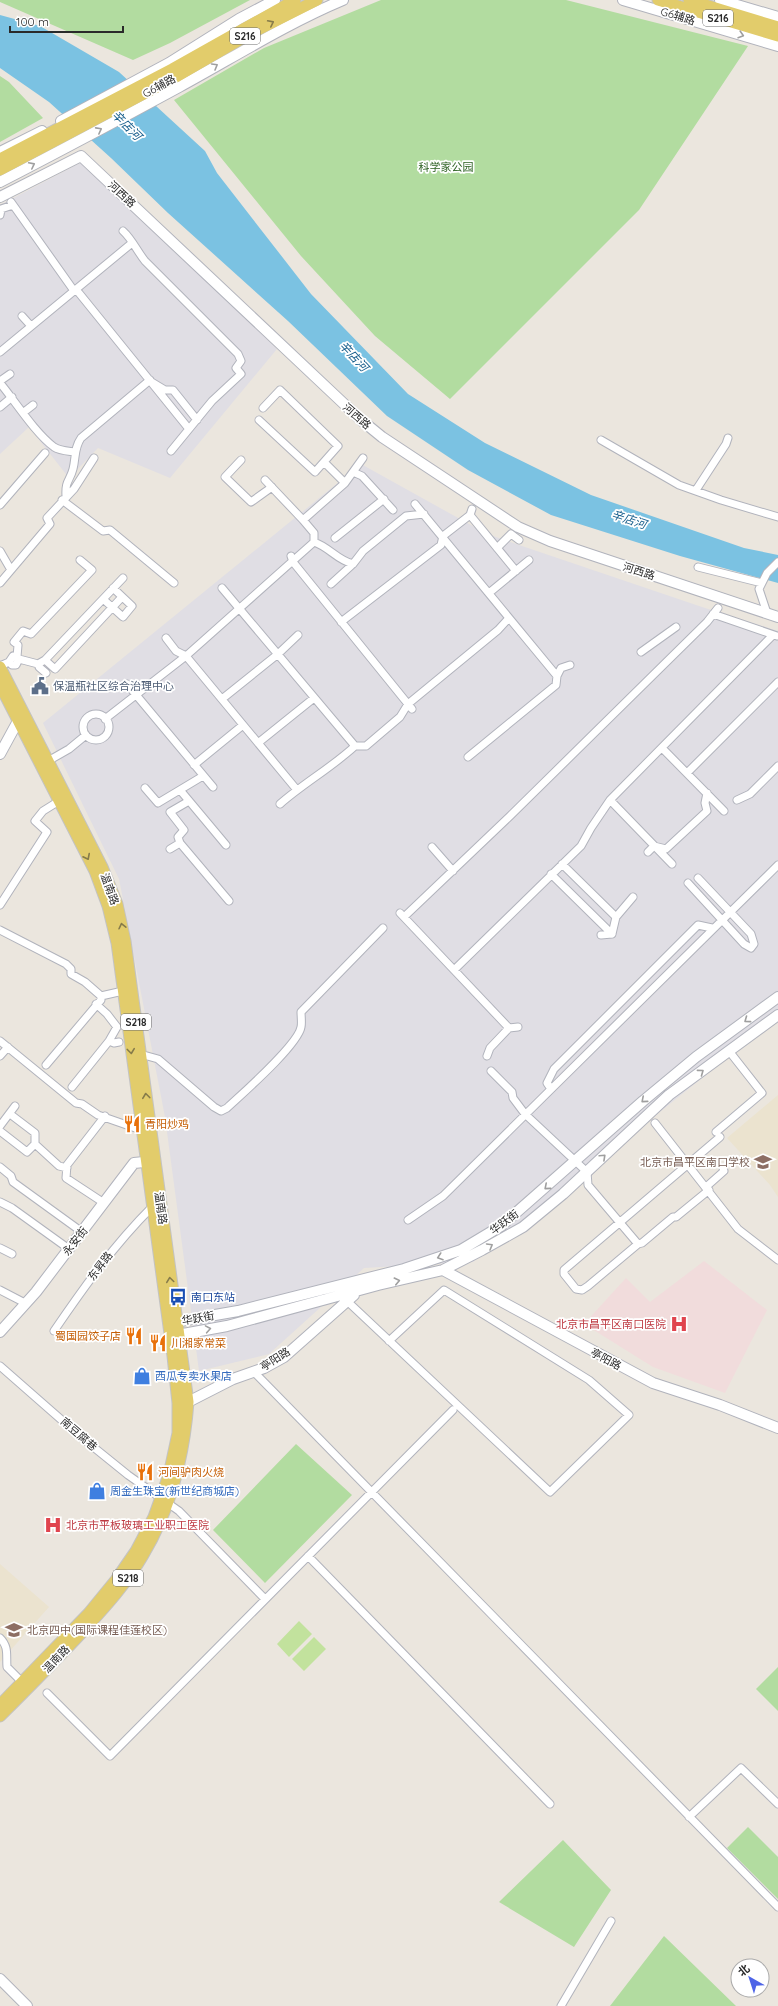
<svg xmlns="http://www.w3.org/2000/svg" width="778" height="2006" viewBox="0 0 778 2006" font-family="Quicksand,'Noto Sans SC',sans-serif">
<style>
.industrial{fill:#e0dee4}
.education{fill:#ebe3cf}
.medical{fill:#f1dcdc}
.green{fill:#b2dca0}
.pitch{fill:#c2e29d}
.water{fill:#7bc2e2}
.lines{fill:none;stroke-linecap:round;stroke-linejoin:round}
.street-casing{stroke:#b1b3bc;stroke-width:9}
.secondary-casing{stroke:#b1b3bc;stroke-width:12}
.primary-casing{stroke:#c3c3c3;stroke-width:13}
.street{stroke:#fff;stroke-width:7}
.secondary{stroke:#fff;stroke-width:10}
.primary{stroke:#e2cc6b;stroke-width:11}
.oneway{stroke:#867b4a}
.oneway2{stroke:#9f9f9f}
.labels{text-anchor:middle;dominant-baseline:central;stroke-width:3.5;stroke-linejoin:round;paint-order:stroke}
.shield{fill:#fff;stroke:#6a6a6a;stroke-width:1}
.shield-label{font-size:10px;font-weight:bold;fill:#2a2a2a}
.street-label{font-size:11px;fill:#2a2a2a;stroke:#fff}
.park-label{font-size:11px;fill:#2c6021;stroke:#fff}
.service-label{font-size:11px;fill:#4e5e75;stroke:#fff;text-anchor:start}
.food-label{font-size:11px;fill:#c56008;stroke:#fff;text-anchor:start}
.education-label{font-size:11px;fill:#785e54;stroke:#fff;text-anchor:end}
.transit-label{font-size:11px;fill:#164399;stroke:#fff;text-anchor:start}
.health-label{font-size:11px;fill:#be3a42;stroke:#fff;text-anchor:end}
.shop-label{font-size:11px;fill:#366cbe;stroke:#fff;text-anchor:start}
.water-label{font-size:12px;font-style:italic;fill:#1b618e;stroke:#fff}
</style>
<rect width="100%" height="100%" fill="#ebe6de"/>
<!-- industrial -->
<path class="industrial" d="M86,160L277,349L170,478L98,448L69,478L29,427L0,454V205Z
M361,464L487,534L702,607L778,631V1017L473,1262L364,1268L269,1354L199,1371L165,1117L119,879L43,723Z"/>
<!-- education -->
<path class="education" d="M778,1095V1197L770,1185L727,1138Z
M0,1564L49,1607L0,1662Z"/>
<!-- medical -->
<path class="medical" d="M704,1261L767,1310L725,1393L653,1367L584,1324L626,1278L650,1302Z"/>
<!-- green -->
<path class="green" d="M0,0H250L170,43L133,60L0,2Z
M381,0H566L748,46L639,210L450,399L375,336L301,256L174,100L264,48Z
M0,76L9,82L43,118L0,142Z
M296,1444L352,1495L265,1583L213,1530Z
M778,1667V1711L756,1689Z
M748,1827L778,1857V1899L727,1848Z
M563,1840L611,1890L574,1947L499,1902Z
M664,1936L736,2006H610Z"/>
<!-- pitch -->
<path class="pitch" d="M299,1621L312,1634L289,1657L277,1644Z
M314,1637L326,1649L304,1671L292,1659Z"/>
<!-- water -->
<path class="water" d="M0,15L40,26L119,72L205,151L217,173L311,294L408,394L485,443L591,495L744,548L778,555V583L680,556L551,515L468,470L387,416L288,321L168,213L111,158L49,102L0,68Z"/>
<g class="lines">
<!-- street casing -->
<g class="street-casing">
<path id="street" d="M11,202L72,288L79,293L189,429
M0,215L1,209L13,205
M123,231C132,239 137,251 145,261L238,354L241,361L236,368L241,374L212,401L171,451
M22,316L31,326
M0,352L132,243
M0,381L10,374
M150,381L165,390H173L197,420
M0,383C15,401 35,433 54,447C60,451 68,451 75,452
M0,407L12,397
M24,412L33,405
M259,420L315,472L338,446L280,390L263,408
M601,440L679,485L721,500L778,517
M241,460L225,477L251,502L272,487
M324,462L345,483
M353,472L362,476L393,510
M265,480L303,520
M696,490L726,444L728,438
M66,496C65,480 70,481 73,469C76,457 74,448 81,438L150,380
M62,500L103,531L110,530L174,583
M415,504L557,676
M0,505L45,453
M472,509L470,515L516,571
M335,538L384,499
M314,542V533L303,520L345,483L363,458
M497,548L511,534L519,540
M0,551L11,570
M291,556L293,562L412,709
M698,567L762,583
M0,583L50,524L47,518L74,489L94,458
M331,584L353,564L363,551L406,516L424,514
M222,588L355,746
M489,593L529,560
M103,599L123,617L132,606L113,588
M767,613L759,589L767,573L778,562
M713,614L777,636
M341,622L441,545L443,536L470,515
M166,638L176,651L186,656L297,790
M641,652L676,627
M17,657L18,645L14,642L23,631L31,634L92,570L80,560
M19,659L38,664L45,660L123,578
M45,660L55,669L122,597
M38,664L39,667L46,673
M0,666L9,662L13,656L19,659L16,665H12L9,662
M127,684L213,787
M222,699L278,654L298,635
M83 727a13 13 0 1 1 26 0a13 13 0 1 1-26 0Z
M105,719L186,656L314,542C329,547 337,560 353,564
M258,743L314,698
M662,748L724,811
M468,757L556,685L557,676L561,668L570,665
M48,761L69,749L86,735
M194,765L243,725
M687,773L778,682
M145,788L158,803L203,776
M180,790L226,845
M610,800L672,864
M737,800L750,794L778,766
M189,801L170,812L184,830L178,837L180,843L229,901
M280,804C304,783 331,768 355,746H366L400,717L408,704L498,630L509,618
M432,847L453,871
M170,849L180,843
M648,852L654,846L666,849L707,811L705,803L707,793
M562,864L616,917
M551,874L612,934
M688,883L744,944L751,948L754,944L751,934L698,878
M0,905L47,832L35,821L43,811L59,801
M400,913L509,1028
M404,917L510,816L707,622L718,608
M0,930L66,964L71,969V974L85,982L101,996L123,991
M601,935L612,934L616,917L633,897
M454,970L581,846L591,828L610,800L773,635
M0,1041L76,1103L82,1104L98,1115L141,1130
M109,1041L114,1043L119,1042
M140,1054L158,1059L214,1107L221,1111L227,1108C243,1093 298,1045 301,1027C302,1023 301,1016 301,1012L383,928
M0,1056L8,1047
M487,1056L490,1048L509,1028L518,1027
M46,1065L101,1000V996
M491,1071L512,1092L513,1098L525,1114L587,1172L588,1185L638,1244
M72,1087L109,1041L117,1027L107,1014L96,1004
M551,1089L547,1083L554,1069L698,925L712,928
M10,1114L35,1133V1144L59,1166L67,1168
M655,1123L738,1229L778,1260
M0,1126L15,1106
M0,1131L27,1152L35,1144
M716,1132L762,1093L729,1051
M0,1167L11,1176L13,1182L82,1232
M706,1187L724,1171L723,1168
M709,1190L676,1217H673L642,1243L638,1244L588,1286L582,1290L576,1289L564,1274V1270L720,1137
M0,1202L12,1208L69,1249
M104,1203L66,1178L67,1165L105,1116
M408,1220L443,1196L778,865
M0,1248L12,1254
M0,1290L25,1303
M346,1300L550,1492L629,1415L589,1380L444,1290L389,1341
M54,1331C84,1287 114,1245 152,1207
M0,1366L81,1437L128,1475L179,1511L265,1599
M254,1372L778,1907
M308,1556L550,1804
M0,1638C9,1647 6,1655 7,1667L22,1682
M47,1693L110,1756L453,1410
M689,1817L741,1768L778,1804
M561,2006L611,1921"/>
</g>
<!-- secondary casing -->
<g class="secondary-casing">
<path id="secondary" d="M623,0L778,46
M720,0L778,17
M61,121L169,63L239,19L275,0
M0,152L42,131
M0,182C60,151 120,119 179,87C234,57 286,24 343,0
M0,197L81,156L360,419L382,437L518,527L550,541L778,617
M0,754L18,721L23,718
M443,1270L653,1383L720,1405L778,1428
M169,1323L238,1311L404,1269L461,1250L501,1226L643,1101L696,1057L778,997
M0,1332L36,1292L134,1163L154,1161
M172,1336L227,1326L378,1285L443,1270L482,1250L523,1227L563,1194L669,1095L778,1015
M182,1402H188L233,1379L264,1368L284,1357L354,1295
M0,1979L27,2006"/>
</g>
<!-- primary casing -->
<g class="primary-casing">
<path id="primary" d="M658,0L778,36
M689,0L778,27
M0,159L172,69L295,0
M0,170L176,77L248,35L317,0
M0,667L102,867L117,904L125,941L188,1402C184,1456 171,1508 143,1555C127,1583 104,1608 83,1631C56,1660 28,1688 0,1716
M0,685L95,871L108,906L117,943L173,1356L178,1403V1433L169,1475L154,1517L136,1551L116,1580L89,1613L0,1705"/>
</g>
<!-- street -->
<use href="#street" class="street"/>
<!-- secondary -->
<use href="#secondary" class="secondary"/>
<!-- primary -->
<use href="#primary" class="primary"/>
</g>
<!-- one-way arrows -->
<defs><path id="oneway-chevron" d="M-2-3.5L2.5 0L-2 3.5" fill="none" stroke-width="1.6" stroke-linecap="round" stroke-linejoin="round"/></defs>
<g class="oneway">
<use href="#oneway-chevron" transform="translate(271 23) rotate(-27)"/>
<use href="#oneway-chevron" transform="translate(87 857) rotate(63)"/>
<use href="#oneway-chevron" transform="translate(122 926) rotate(-103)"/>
<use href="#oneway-chevron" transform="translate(131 1051) rotate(83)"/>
<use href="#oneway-chevron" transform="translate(146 1096) rotate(-97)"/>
<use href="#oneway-chevron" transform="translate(170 1280) rotate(-98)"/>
</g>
<g class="oneway2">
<use href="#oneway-chevron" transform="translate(741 35) rotate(17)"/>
<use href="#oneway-chevron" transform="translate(215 66) rotate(-30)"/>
<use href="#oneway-chevron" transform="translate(99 130) rotate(-28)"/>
<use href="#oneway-chevron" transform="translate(32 165) rotate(-27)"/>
<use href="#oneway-chevron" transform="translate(747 1020) rotate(144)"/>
<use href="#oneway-chevron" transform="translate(701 1072) rotate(-36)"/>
<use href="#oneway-chevron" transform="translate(644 1100) rotate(139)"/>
<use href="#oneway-chevron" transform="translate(603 1157) rotate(-43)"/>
<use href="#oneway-chevron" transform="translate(547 1187) rotate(139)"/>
<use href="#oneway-chevron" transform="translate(490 1246) rotate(-30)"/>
<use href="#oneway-chevron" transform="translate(440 1257) rotate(161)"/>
<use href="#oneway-chevron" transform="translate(397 1281) rotate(-13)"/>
<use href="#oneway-chevron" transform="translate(208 1329) rotate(-10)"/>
</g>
<!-- icons -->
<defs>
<g id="civic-bare" transform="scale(1.38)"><path d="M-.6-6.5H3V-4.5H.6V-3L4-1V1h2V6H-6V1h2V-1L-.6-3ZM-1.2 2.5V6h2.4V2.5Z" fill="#5c6f8a" stroke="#fff" stroke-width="2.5" paint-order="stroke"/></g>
<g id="restaurant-bare" transform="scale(1.38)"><path d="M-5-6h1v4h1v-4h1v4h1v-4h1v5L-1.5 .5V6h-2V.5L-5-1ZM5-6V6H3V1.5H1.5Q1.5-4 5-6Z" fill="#e8710a" stroke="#fff" stroke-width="2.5" paint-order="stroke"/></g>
<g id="school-bare" transform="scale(1.38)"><path d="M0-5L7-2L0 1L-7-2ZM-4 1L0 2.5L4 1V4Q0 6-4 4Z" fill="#8d6e63" stroke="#fff" stroke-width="2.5" paint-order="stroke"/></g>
<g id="bus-bare" transform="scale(1.38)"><path d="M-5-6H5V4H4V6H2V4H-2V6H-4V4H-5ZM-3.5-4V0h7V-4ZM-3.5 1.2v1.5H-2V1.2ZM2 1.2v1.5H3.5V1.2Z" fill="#1a4fb4" stroke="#fff" stroke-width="2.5" paint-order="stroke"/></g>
<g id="hospital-bare" transform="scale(1.38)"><path d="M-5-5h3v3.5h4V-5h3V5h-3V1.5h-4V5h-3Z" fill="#e0444e" stroke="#fff" stroke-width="2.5" paint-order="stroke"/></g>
<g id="shop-bare" transform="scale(1.38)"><path d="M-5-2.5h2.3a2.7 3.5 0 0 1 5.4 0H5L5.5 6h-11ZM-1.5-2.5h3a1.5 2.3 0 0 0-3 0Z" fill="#3f7fe0" stroke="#fff" stroke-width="2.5" paint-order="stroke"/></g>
</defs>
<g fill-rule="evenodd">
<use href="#civic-bare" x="40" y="686"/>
<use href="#restaurant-bare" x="132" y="1124"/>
<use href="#school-bare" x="763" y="1162"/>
<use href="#bus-bare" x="178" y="1297"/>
<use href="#hospital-bare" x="679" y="1324"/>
<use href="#restaurant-bare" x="134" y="1336"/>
<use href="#restaurant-bare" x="158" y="1343"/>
<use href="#shop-bare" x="142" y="1376"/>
<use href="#restaurant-bare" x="145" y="1472"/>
<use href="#shop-bare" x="97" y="1491"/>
<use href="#hospital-bare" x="53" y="1525"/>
<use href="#school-bare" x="14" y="1630"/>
</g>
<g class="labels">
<!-- shield labels -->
<g class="shield">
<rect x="703" y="10" width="30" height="16" rx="3"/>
<rect x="230" y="28" width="30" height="16" rx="3"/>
<rect x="121" y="1014" width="30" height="16" rx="3"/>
<rect x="113" y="1570" width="30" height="16" rx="3"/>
</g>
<g class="shield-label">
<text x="718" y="18">S216</text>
<text x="245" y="36">S216</text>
<text x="136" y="1022">S218</text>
<text x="128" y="1578">S218</text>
</g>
<!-- street labels -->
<g class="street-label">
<text transform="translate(678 16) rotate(17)">G6辅路</text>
<text transform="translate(159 86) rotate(-28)">G6辅路</text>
<text transform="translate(122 194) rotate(43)">河西路</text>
<text transform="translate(357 416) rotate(41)">河西路</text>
<text transform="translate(639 571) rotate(18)">河西路</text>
<text transform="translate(110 889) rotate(70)">温南路</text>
<text transform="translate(161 1208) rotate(82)">温南路</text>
<text transform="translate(504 1222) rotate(-37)">华跃街</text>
<text transform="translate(75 1241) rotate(-52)">永安街</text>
<text transform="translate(100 1266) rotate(-53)">东昇路</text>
<text transform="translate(198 1318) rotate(-10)">华跃街</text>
<text transform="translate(275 1359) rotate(-32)">亭阳路</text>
<text transform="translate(606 1359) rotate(28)">亭阳路</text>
<text transform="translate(79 1434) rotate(41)">南豆腐巷</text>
<text transform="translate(56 1659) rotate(-46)">温南路</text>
</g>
<!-- park labels -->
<g class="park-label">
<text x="446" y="167">科学家公园</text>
</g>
<!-- service labels -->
<g class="service-label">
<text x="53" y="686">保温瓶社区综合治理中心</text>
</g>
<!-- food labels -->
<g class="food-label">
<text x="145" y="1124">青阳炒鸡</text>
<text x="121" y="1336" text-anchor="end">蜀国园饺子店</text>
<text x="171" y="1343">川湘家常菜</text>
<text x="158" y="1472">河间驴肉火烧</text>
</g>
<!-- education labels -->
<g class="education-label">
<text x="750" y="1162">北京市昌平区南口学校</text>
<text x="27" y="1630" text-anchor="start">北京四中(国际课程佳莲校区)</text>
</g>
<!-- transit labels -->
<g class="transit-label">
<text x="191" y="1297">南口东站</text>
</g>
<!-- health labels -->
<g class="health-label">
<text x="666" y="1324">北京市昌平区南口医院</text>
<text x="66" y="1525" text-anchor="start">北京市平板玻璃工业职工医院</text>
</g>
<!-- shop labels -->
<g class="shop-label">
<text x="155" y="1376">西瓜专卖水果店</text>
<text x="110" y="1491">周金生珠宝(新世纪商城店)</text>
</g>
<!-- water labels -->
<g class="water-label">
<text transform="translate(127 125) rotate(45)">辛店河</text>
<text transform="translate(354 356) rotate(47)">辛店河</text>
<text transform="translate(629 519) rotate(18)">辛店河</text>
</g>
</g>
<!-- north arrow -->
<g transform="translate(750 1978) rotate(321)"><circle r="19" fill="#ffffff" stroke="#aaaaaa"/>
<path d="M0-3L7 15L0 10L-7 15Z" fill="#4e64e7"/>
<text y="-6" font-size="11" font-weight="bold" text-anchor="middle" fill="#2a2a2a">北</text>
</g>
<!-- scale -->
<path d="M10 26v6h113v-6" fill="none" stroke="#2a2a2a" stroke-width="2"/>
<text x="16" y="26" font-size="12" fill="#2a2a2a" stroke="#ffffff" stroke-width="3" paint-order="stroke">100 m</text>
</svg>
